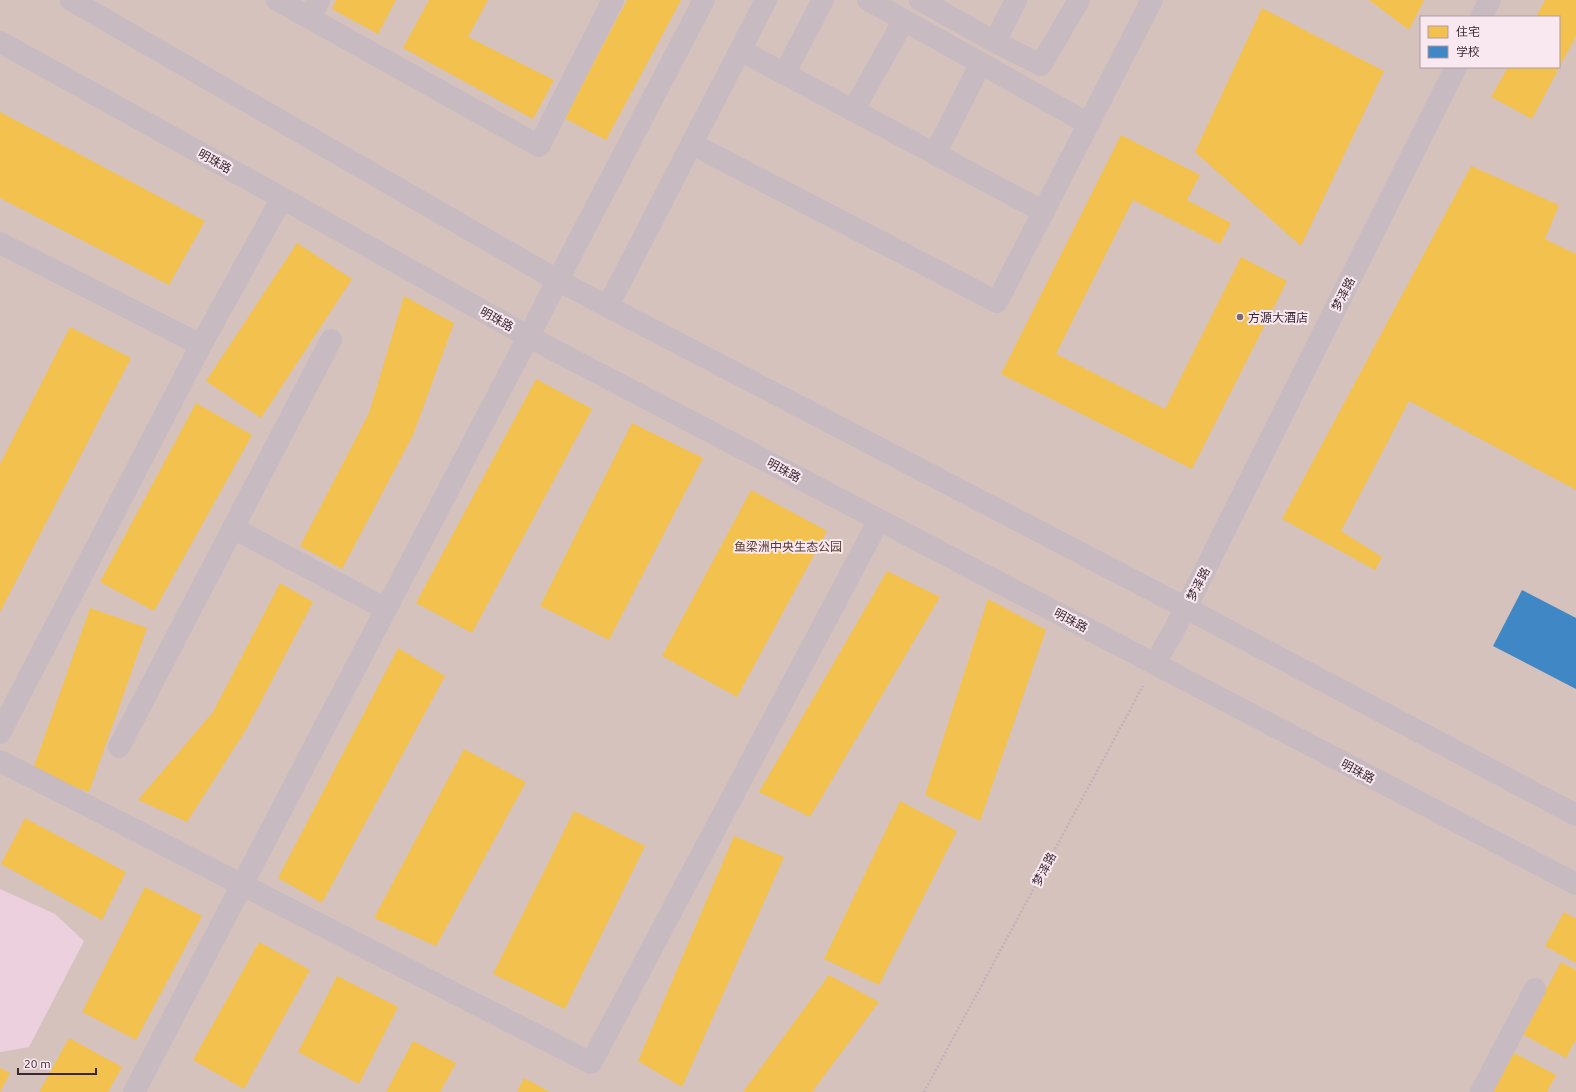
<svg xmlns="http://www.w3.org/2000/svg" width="1576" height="1092" viewBox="0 0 1576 1092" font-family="Ubuntu,'Noto Sans SC',sans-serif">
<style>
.green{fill:#d6c2bd;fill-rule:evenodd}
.plaza{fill:#edd0dd}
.homes{fill:#f2c14e}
.schools{fill:#3f88c5}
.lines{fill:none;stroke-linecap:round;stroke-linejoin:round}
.path{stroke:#c0b2b9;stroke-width:2.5;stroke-dasharray:2 2;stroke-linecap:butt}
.minor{stroke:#c7bac1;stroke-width:22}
.poi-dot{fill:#786972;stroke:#fae8f0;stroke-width:1.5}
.labels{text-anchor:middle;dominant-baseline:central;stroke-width:4;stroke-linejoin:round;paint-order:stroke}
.street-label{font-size:12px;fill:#382833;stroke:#fae8f0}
.poi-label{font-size:12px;fill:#382833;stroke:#fae8f0;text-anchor:start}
.park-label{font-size:12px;fill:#573c2b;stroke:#fae8f0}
</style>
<rect width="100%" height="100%" fill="#eee1e7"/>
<!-- green -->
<path class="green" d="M0,0H1576V1092H0ZM1421,17H1559V67H1421Z"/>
<!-- plaza -->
<path class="plaza" d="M0,889L55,914L84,941L29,1047L1,1052H0Z"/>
<!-- homes -->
<path class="homes" d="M336,0H396L378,34L332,9Z
M429,0H488L468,37L554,80L533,119L403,48Z
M627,0H681L606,140L564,118Z
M1369,0H1424L1409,30Z
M1545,0H1576V36L1532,119L1491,97L1508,67H1559V17H1536Z
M1262,8L1384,71L1301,246L1195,152Z
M0,112L205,221L169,285L0,198Z
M1121,135L1200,175L1187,200L1231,223L1220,244L1133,200L1056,354L1165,409L1241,257L1287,281L1192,469L1001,374Z
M1471,166L1559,205L1545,239L1576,254V490L1409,401L1341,531L1382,557L1375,570L1282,519Z
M297,243L352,279L261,418L206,381Z
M404,296L454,323L413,435L342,569L300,546L369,413Z
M70,327L131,358L0,612V464Z
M536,379L592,409L472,633L416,603Z
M196,403L252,435L154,611L100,582Z
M632,423L703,458L609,640L540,606Z
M751,490L827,531L737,697L662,656Z
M887,571L940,597L810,817L759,792Z
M280,583L313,602L247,728L187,822L138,800L213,712Z
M988,599L1046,630L980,821L925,795Z
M90,608L147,628L89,792L32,772Z
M398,648L445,676L322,903L278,878Z
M464,749L526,782L436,946L374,918Z
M900,801L957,831L879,985L824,959Z
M574,811L645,846L565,1009L493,974Z
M25,818L126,872L102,920L1,864Z
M734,836L784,857L682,1087L638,1061Z
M145,887L202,916L136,1040L82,1012Z
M1564,912L1576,919V963L1545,946Z
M259,942L310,970L244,1089L193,1060Z
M1561,962L1576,970V1039L1566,1058L1522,1034Z
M829,975L879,1002L812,1092H743Z
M337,976L398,1007L359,1084L298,1052Z
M69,1038L122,1067L108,1092H39Z
M413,1041L456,1063L440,1092H386Z
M1510,1051L1556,1075L1547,1092H1489Z
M0,1068L10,1073L0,1092Z
M524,1078L550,1092H517Z"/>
<!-- schools -->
<path class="schools" d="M1522,590L1576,618V689L1493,646Z"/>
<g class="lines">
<!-- path -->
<path class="path" d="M924,1092L1143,686"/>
<!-- minor -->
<path class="minor" d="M71,0L557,280L1186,608L1576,815
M277,0L539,146L613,0
M868,0L1089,124
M920,0L995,42
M1016,0L995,42L1041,65L1079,0
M1481,17L1490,0
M310,18L319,0
M0,42L282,198L529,337L1576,884
M740,50L1044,212
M784,74L823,0
M853,111L904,20
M692,144L997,302L1152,0
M935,154L981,63
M0,243L201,345L282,198
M608,306L766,0
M331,340L233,528L386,609
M1155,664L1186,608L1456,67
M0,733L201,345
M119,747L233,528
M0,761L591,1063L879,520
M134,1092L704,0
M1481,1092L1535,989"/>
</g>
<!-- markers -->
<circle class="poi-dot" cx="1240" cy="317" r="4"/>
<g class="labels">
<!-- street labels -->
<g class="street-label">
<text transform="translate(215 161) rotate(29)">明珠路</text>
<text transform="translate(1343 294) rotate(-63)">梦泽路</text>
<text transform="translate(497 319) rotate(29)">明珠路</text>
<text transform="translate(784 470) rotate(28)">明珠路</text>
<text transform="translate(1198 584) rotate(-63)">梦泽路</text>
<text transform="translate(1071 620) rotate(28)">明珠路</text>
<text transform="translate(1358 771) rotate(28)">明珠路</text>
<text transform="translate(1044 869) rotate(-62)">梦泽路</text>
</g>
<!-- poi labels -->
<g class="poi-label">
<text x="1248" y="317">方源大酒店</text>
</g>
<!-- park labels -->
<g class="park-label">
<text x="788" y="546">鱼梁洲中央生态公园</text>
</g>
</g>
<!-- legend -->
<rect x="1420" y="16" width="140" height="52" fill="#fae8f0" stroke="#ac9ba4"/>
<rect x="1428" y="26" width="20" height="12" fill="#f2c14e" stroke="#ac9ba4"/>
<text x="1456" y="36" font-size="12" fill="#382833">住宅</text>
<rect x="1428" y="46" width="20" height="12" fill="#3f88c5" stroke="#ac9ba4"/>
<text x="1456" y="56" font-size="12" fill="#382833">学校</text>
<!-- scale -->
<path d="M18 1068v6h78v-6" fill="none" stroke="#382833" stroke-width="2"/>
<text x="24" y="1068" font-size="12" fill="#382833" stroke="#fae8f0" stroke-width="3" paint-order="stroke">20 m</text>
</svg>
